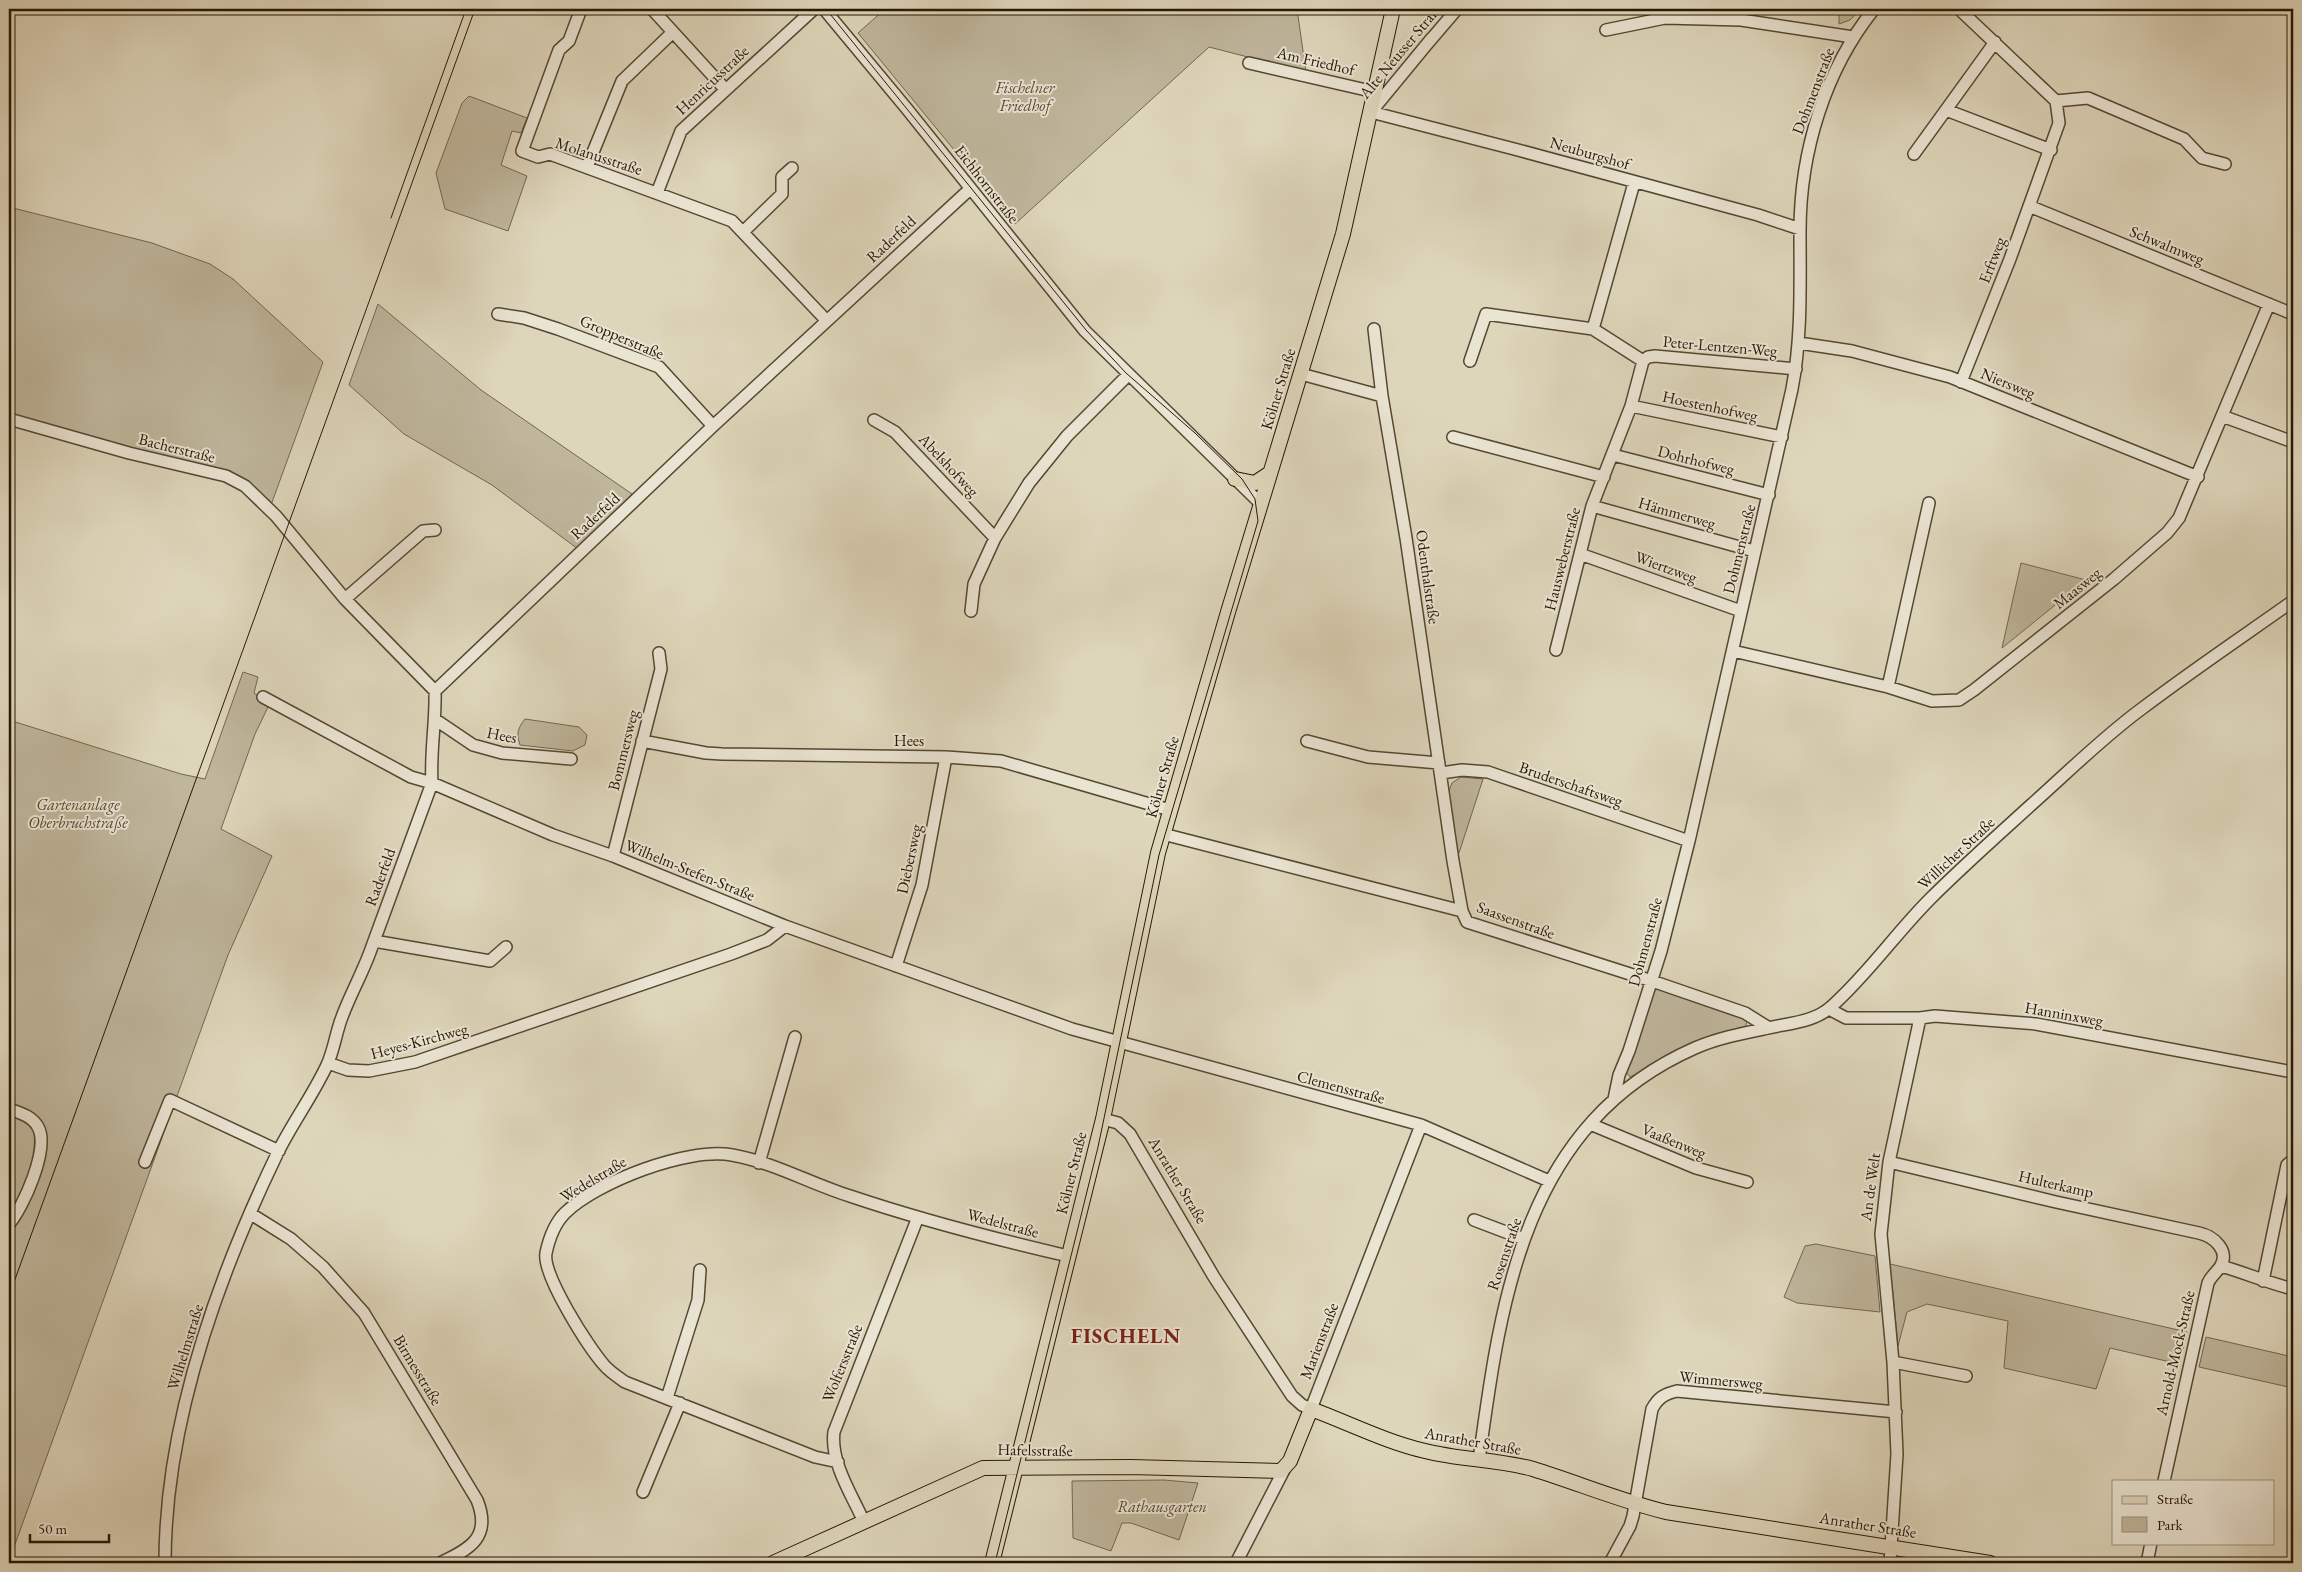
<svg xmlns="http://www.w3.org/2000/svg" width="2302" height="1572" viewBox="0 0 2302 1572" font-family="'EB Garamond',serif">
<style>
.green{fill:#bfb69c;stroke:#736650}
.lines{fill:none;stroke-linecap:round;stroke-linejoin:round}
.minor-casing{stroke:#554732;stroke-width:14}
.major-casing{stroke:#271704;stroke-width:16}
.minor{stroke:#eae4d3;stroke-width:11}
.major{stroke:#ded6bb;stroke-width:14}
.tram{stroke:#271704;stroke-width:1}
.labels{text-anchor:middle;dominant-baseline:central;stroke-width:4;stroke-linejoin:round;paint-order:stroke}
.street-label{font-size:16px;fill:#271704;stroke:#eae4d3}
.park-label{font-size:16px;font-style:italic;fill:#554732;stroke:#eae4d3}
.district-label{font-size:21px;font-weight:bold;letter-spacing:1px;fill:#7a1f14;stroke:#eae4d3}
</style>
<rect width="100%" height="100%" fill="#ded6bb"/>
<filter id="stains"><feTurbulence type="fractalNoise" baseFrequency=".004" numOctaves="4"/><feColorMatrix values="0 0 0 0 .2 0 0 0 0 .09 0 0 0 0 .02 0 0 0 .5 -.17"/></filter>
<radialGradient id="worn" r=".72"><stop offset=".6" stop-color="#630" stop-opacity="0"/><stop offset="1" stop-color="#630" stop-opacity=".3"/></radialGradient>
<!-- green -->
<path class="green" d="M885,9H1297L1306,72L1209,47L1015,224L858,33Z
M1839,9H1861L1850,20L1839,24Z
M469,96L527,118L521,133L512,131L501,165L527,176L508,231L445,209L436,173L462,103Z
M9,207L152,243L210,264L233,279L323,362L271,505L251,485L9,413Z
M378,304L481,390L632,494L578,549L492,485L404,434L349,385Z
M2021,563L2086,580L2002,648Z
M243,672L258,677L254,693L269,705L255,734L221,829L272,856L228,955L9,1561V720L181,774L205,779Z
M525,719L579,727L587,735L585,745L573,751L520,745C516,733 518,728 525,719Z
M1461,777L1483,779L1459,853L1455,854L1447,796L1452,783Z
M1656,986L1745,1017L1747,1022L1745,1027L1712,1037L1630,1077L1626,1072Z
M1816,1244L1875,1256L1880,1312L1797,1303L1784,1297L1805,1246Z
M1890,1264L2187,1332L2179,1364L2110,1348L2096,1389L2004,1368L2008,1321L1927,1304L1907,1312L1898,1346Z
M2206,1337L2293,1357V1388L2199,1367Z
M1164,1480L1198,1483L1179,1540L1131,1523H1122L1111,1551L1073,1538L1072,1481Z"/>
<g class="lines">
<!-- minor casing -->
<g class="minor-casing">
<path id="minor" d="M581,9L569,41L559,50L522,151L538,157L550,154L732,221L826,320
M652,9L725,89
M824,9L907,109L1085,331L1260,503
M1959,9L2056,101L2059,123L2010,259L1961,382
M1606,30L1665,18L1741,20L1853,37
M1432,38L1371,112L1518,150L1758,215L1800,229
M1428,43L1457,9
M1249,63L1375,92
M2056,101L2088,98L2184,139L2202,158L2225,164
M1946,110L2051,150
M1914,154L1995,42
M587,167L622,81L673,32
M657,193L681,131L814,9
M2029,206L2293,314
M743,232L782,194V177L792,168
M498,314L524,318L558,329L659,367L713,426
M1374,329L1382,396
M1799,343L1852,351L1950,377L2198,477
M1470,361L1486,314L1593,329
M1643,361L1648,357L1655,356L1796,369
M1301,374L1382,396L1406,538L1453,861L1462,911L1467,922L1652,981L1745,1013L1769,1028
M1631,406L1782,437
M2222,416L2293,442
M9,419L129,453L226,476L245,486L276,516L345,599L435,691
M874,420L895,432L995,538
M1453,437L1604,477
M1613,455L1769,495
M1592,506L1754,551
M1580,554L1741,611
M345,599L423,531L435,530
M971,611L974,584L995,538L1029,483L1067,436L1128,375
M1556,650L1592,506L1631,406L1643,361L1593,329L1634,183
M1733,651L1888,687L1932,701L1959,700L1974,690L2114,579L2167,533L2179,518L2269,304
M1888,687L1929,503
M263,697L411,777L432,783L553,835L613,856L785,926L1072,1029L1421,1125L1549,1181
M436,720L473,745L502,753L571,759
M642,741L706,753L722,754L946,757L1001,761L1170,810
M1307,741L1368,757L1439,763
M1441,773L1462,770L1488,772L1689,841
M1163,834L1462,911
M613,856L661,669L659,653
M374,941L490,961L506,947
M896,966L922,885L946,757
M1829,1009L1846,1018H1920L1935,1016L2036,1024L2293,1072
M328,1063L348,1070L369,1071L415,1062L731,954L767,940L785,926
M1614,1099L1619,1075L1629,1051L1661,951L1689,841L1792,389C1802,337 1800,284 1800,231C1800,152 1825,70 1874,9
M9,1109C20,1113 32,1116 38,1127C50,1148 23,1208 9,1224
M1103,1119L1118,1123L1130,1134L1214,1277L1292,1396L1302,1405L1311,1409L1421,1125
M1590,1124L1696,1168L1747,1182
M145,1162L170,1100L279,1151
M1889,1162L2056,1202L2199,1233C2213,1236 2231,1251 2220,1267C2216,1273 2211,1276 2208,1283L2164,1481
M759,1163L795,1037
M251,1214L291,1239L323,1267L364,1313L477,1500C492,1537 470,1549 440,1563
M1474,1220L1524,1239
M2221,1266C2246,1273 2268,1283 2293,1289
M2263,1281L2287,1165L2293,1160
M1893,1362L1966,1376
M667,1398L698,1300L700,1270
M1479,1460C1501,1296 1525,1123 1695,1048C1718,1038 1744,1033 1768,1028C1790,1023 1815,1022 1832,1006C1868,974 1896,933 1930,899C1962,867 1997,836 2031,805C2067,773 2101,739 2140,710C2190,672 2242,637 2293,601
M838,1462L815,1457L625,1382C618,1377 610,1372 604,1365C589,1348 542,1275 546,1253C549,1239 554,1224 565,1213C597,1182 687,1147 732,1155C773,1162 811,1184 850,1196C921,1220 995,1239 1068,1256
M643,1492L680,1403
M864,1522C852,1495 830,1462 834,1432L918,1217
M165,1563C165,1422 217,1278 278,1152C293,1122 313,1095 327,1065C334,1050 336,1032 342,1017C350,995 362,974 370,952C391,896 411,839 432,783C430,752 436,722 435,691L713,426L970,189
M1236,1563L1285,1468
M1610,1563L1630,1526L1633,1516L1652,1409C1658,1398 1664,1394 1677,1391L1896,1412
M1890,1563L1897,1454L1893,1362L1881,1234L1889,1162L1920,1018
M2147,1563L2151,1543"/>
</g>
<!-- major casing -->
<g class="major-casing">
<path id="major" d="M1235,479L1255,483L1270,473
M773,1563L983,1468L1131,1467L1281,1471L1290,1461L1311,1409C1349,1423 1386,1442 1425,1451C1460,1460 1498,1459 1533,1469C1578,1483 1621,1501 1666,1512L1990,1563
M992,1563L1103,1119L1158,853L1228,612L1343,234L1393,9"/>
</g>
<!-- minor -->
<use href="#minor" class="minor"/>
<!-- major -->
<use href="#major" class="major"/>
<!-- tram -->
<path class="tram" d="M826,9L1086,330L1126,373L1195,433L1242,479L1255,499L1258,521L1159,855L1098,1147L995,1563
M391,218L466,9
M9,1296L475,9"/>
</g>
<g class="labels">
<!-- street labels -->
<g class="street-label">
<text transform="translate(1401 50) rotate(-50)">Alte Neusser Straße</text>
<text transform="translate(1316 61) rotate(13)">Am Friedhof</text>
<text transform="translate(712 80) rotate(-43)">Henricusstraße</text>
<text transform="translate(1813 91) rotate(-69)">Dohmenstraße</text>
<text transform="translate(1590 153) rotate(16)">Neuburgshof</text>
<text transform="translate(599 156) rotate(18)">Molanusstraße</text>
<text transform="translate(987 184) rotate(52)">Eichhornstraße</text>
<text transform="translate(891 239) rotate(-43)">Raderfeld</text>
<text transform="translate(2167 245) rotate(22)">Schwalmweg</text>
<text transform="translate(1992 260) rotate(-69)">Erftweg</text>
<text transform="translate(622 337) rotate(23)">Gropperstraße</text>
<text transform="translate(1720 346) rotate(5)">Peter-Lentzen-Weg</text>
<text transform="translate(2008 383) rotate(22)">Niersweg</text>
<text transform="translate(1278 389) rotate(-73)">Kölner Straße</text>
<text transform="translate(1710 406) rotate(12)">Hoestenhofweg</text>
<text transform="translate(177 448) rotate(14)">Bacherstraße</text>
<text transform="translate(1696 460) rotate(14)">Dohrhofweg</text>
<text transform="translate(949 465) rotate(47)">Abelshofweg</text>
<text transform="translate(1677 513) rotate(16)">Hämmerweg</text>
<text transform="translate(595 516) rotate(-43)">Raderfeld</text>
<text transform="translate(1739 549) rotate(-76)">Dohmenstraße</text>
<text transform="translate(1562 559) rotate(-76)">Hausweberstraße</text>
<text transform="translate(1666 567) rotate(20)">Wiertzweg</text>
<text transform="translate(1428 577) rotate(82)">Odenthalstraße</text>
<text transform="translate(2077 588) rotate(-39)">Maasweg</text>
<text transform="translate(502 735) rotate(11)">Hees</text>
<text x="909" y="740">Hees</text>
<text transform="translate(623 750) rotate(-76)">Bommersweg</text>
<text transform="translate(1162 777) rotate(-74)">Kölner Straße</text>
<text transform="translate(1571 784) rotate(19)">Bruderschaftsweg</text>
<text transform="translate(1956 853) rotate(-43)">Willicher Straße</text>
<text transform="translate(909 859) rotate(-78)">Diebersweg</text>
<text transform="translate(690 870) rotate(22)">Wilhelm-Stefen-Straße</text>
<text transform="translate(380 877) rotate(-70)">Raderfeld</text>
<text transform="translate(1516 920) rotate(20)">Saassenstraße</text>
<text transform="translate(1645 942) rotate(-75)">Dohmenstraße</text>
<text transform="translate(2064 1014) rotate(10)">Hanninxweg</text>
<text transform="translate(419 1041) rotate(-15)">Heyes-Kirchweg</text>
<text transform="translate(1341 1087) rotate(15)">Clemensstraße</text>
<text transform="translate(1674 1141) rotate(22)">Vaaßenweg</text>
<text transform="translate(1071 1173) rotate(-76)">Kölner Straße</text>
<text transform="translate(593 1179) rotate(-31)">Wedelstraße</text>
<text transform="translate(1178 1180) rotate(59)">Anrather Straße</text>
<text transform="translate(2056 1184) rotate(13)">Hulterkamp</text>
<text transform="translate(1870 1187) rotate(-82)">An de Welt</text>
<text transform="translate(1003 1223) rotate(15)">Wedelstraße</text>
<text transform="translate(1504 1254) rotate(-71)">Rosenstraße</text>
<text transform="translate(1319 1341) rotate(-69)">Marienstraße</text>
<text transform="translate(185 1347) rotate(-73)">Wilhelmstraße</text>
<text transform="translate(2175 1353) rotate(-77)">Arnold-Mock-Straße</text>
<text transform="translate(842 1363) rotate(-68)">Wolfersstraße</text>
<text transform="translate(418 1370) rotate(59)">Birmesstraße</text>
<text transform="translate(1721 1380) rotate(5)">Wimmersweg</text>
<text transform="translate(1473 1441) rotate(10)">Anrather Straße</text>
<text transform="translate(1035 1450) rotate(1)">Hafelsstraße</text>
<text transform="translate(1868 1525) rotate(9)">Anrather Straße</text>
</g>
<!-- park labels -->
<g class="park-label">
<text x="1025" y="87">Fischelner<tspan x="1025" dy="18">Friedhof</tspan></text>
<text x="78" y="804">Gartenanlage<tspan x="78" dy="18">Oberbruchstraße</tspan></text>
<text x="1162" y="1506">Rathausgarten</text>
</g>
<!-- district labels -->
<g class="district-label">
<text x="1126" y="1335">FISCHELN</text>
</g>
</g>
<!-- margin -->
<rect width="2302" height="1572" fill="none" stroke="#ded6bb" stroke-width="30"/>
<rect x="10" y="10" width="2282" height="1552" fill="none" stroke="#271704" stroke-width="2.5"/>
<rect x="15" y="15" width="2272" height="1542" fill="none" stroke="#271704"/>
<!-- legend -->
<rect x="2112" y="1480" width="162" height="65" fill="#eae4d3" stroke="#9c9280"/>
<rect x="2122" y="1496" width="25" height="8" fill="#ded6bb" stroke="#9c9280"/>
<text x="2157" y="1504" font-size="15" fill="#271704">Straße</text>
<rect x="2122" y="1517" width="25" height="15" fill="#bfb69c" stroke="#9c9280"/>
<text x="2157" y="1530" font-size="15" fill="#271704">Park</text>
<!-- scale -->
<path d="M30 1534v8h79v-8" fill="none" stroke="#271704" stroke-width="2.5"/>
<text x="38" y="1534" font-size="15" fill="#271704" stroke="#eae4d3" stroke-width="4" paint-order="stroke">50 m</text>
<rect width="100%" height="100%" filter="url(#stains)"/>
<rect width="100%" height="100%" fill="url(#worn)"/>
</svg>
